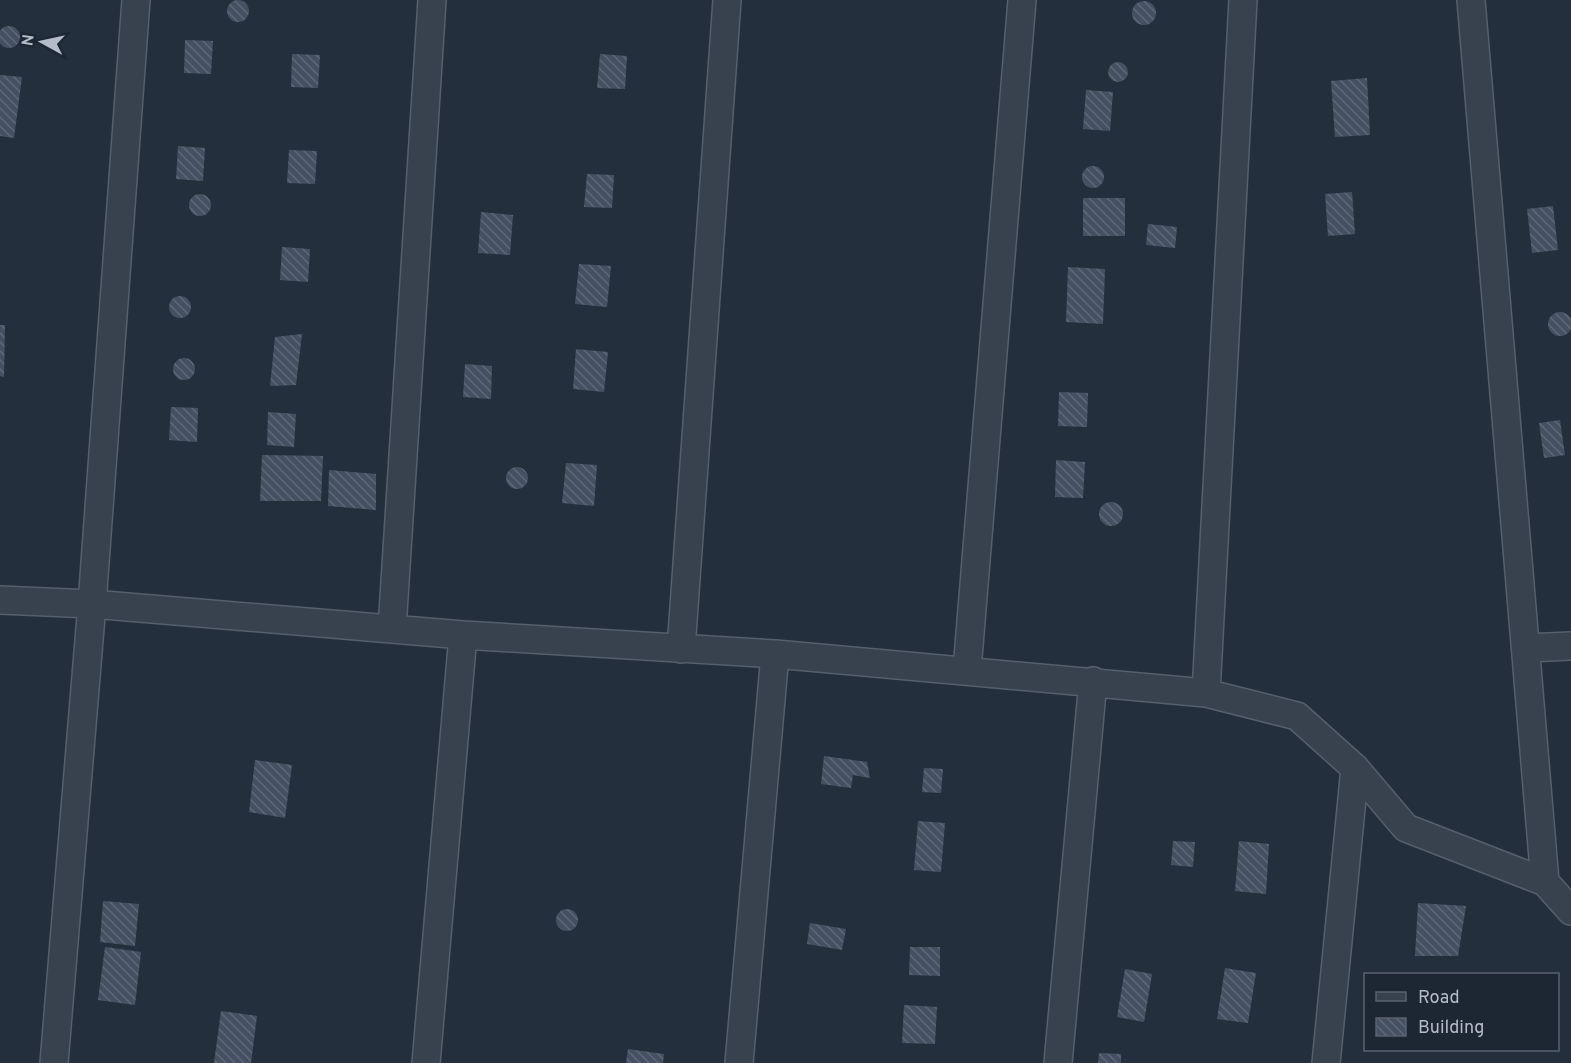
<svg xmlns="http://www.w3.org/2000/svg" width="1571" height="1063" viewBox="0 0 1571 1063" font-family="Overpass,sans-serif">
<style>
.building{fill:url(#building-back-hatch)}
.lines{fill:none;stroke-linecap:round;stroke-linejoin:round}
.street-casing{stroke:#565f6c;stroke-width:30}
.street{stroke:#38414e;stroke-width:27}
</style>
<defs>
<pattern id="building-back-hatch" width="6" height="6" patternUnits="userSpaceOnUse" patternTransform="scale(1.5)"><rect width="6" height="6" fill="#455162"/><path d="M-1 5l2 2M0 0l6 6M5-1l2 2" fill="none" stroke="#5d6877"/></pattern>
</defs>
<rect width="100%" height="100%" fill="#242f3e"/>
<!-- building -->
<path class="building" d="M227 11a11 11 0 1 1 22 0a11 11 0 1 1-22 0Z
M1132 13a12 12 0 1 1 24 0a12 12 0 1 1-24 0Z
M-2 37a11 11 0 1 1 22 0a11 11 0 1 1-22 0Z
M185,40L213,41L211,74L184,73Z
M292,54L320,55L318,88L291,87Z
M600,54L627,56L625,89L597,88Z
M1108 72a10 10 0 1 1 20 0a10 10 0 1 1-20 0Z
M0,75L22,77L14,138L0,136Z
M1367,78L1370,135L1335,137L1331,81Z
M1086,90L1113,92L1110,131L1083,129Z
M178,146L205,148L203,181L176,179Z
M289,150L317,151L315,184L287,183Z
M1082 177a11 11 0 1 1 22 0a11 11 0 1 1-22 0Z
M587,174L614,175L612,208L584,207Z
M1352,192L1355,234L1328,236L1325,194Z
M189 205a11 11 0 1 1 22 0a11 11 0 1 1-22 0Z
M1083,198H1125V236H1083Z
M1553,206L1558,250L1532,253L1527,209Z
M481,212L513,215L510,255L478,253Z
M1148,224L1177,227L1175,248L1146,245Z
M282,247L310,249L308,282L280,280Z
M579,264L611,266L607,307L575,304Z
M1068,267L1105,269L1103,324L1066,322Z
M169 307a11 11 0 1 1 22 0a11 11 0 1 1-22 0Z
M1548 324a12 12 0 1 1 24 0a12 12 0 1 1-24 0Z
M0,325H5L4,377L0,376Z
M302,334L296,385L270,386L275,337Z
M576,349L608,352L604,392L573,389Z
M173 369a11 11 0 1 1 22 0a11 11 0 1 1-22 0Z
M465,364L492,366L491,399L463,397Z
M1059,392L1088,393L1087,427L1058,426Z
M171,407L198,408L197,442L169,440Z
M268,412L296,414L294,447L267,445Z
M1560,420L1565,455L1544,458L1539,423Z
M262,455L323,456L321,501H260Z
M1056,460L1085,462L1083,498L1055,497Z
M566,463L597,465L594,506L562,503Z
M506 478a11 11 0 1 1 22 0a11 11 0 1 1-22 0Z
M329,470L376,474V510L328,506Z
M1099 514a12 12 0 1 1 24 0a12 12 0 1 1-24 0Z
M824,756L867,762L870,778L853,775L851,788L821,784Z
M255,760L292,765L285,818L249,812Z
M924,768L943,769L941,793L922,792Z
M918,821L945,823L941,872L914,870Z
M1173,841L1195,842L1193,867L1171,865Z
M1239,841L1269,844L1266,894L1235,891Z
M103,901L139,904L135,946L100,942Z
M1418,903L1466,906L1458,956H1415Z
M556 920a11 11 0 1 1 22 0a11 11 0 1 1-22 0Z
M810,923L846,929L842,950L807,944Z
M105,947L141,952L135,1005L98,1000Z
M910,947H940V976L909,975Z
M1225,968L1256,973L1248,1023L1217,1019Z
M1125,969L1152,974L1144,1022L1117,1017Z
M904,1005L937,1007L935,1044L902,1043Z
M221,1011L257,1016L251,1063H214Z
M628,1049L664,1054L663,1063H626Z
M1099,1053L1121,1054V1063H1098Z"/>
<g class="lines">
<!-- street casing -->
<g class="street-casing">
<path id="street" d="M1471,0L1545,882
M0,600L92,604L463,635L775,654L1206,693L1297,716L1355,768L1406,828L1545,882L1571,911
M392,629L432,0
M1526,648L1571,646
M681,649L727,0
M967,670L1022,0
M1206,693L1243,0
M54,1063L92,604L136,0
M426,1063L463,635
M739,1063L775,654
M1058,1063L1093,681
M1326,1063L1355,768"/>
</g>
<!-- street -->
<use href="#street" class="street"/>
</g>
<!-- legend -->
<rect x="1364" y="973" width="195" height="78" fill="#1d2633" stroke="#59626f" stroke-width="1.5"/>
<rect x="1376" y="992" width="30" height="9" fill="#38414e" stroke="#59626f" stroke-width="1.5"/>
<text x="1418" y="1003" font-size="18" fill="#b4bcc9">Road</text>
<rect x="1376" y="1018" width="30" height="18" fill="url(#building-back-hatch)" stroke="#59626f" stroke-width="1.5"/>
<text x="1418" y="1033" font-size="18" fill="#b4bcc9">Building</text>
<!-- north arrow -->
<g transform="translate(42 42) rotate(278)" stroke="#1d2633" stroke-width="4.5" paint-order="stroke">
<path d="M0-4.5L10 22L0 15L-10 22Z" fill="#b4bcc9"/>
<text y="-9" font-size="16" font-weight="bold" text-anchor="middle" fill="#b4bcc9">N</text>
</g>
</svg>
